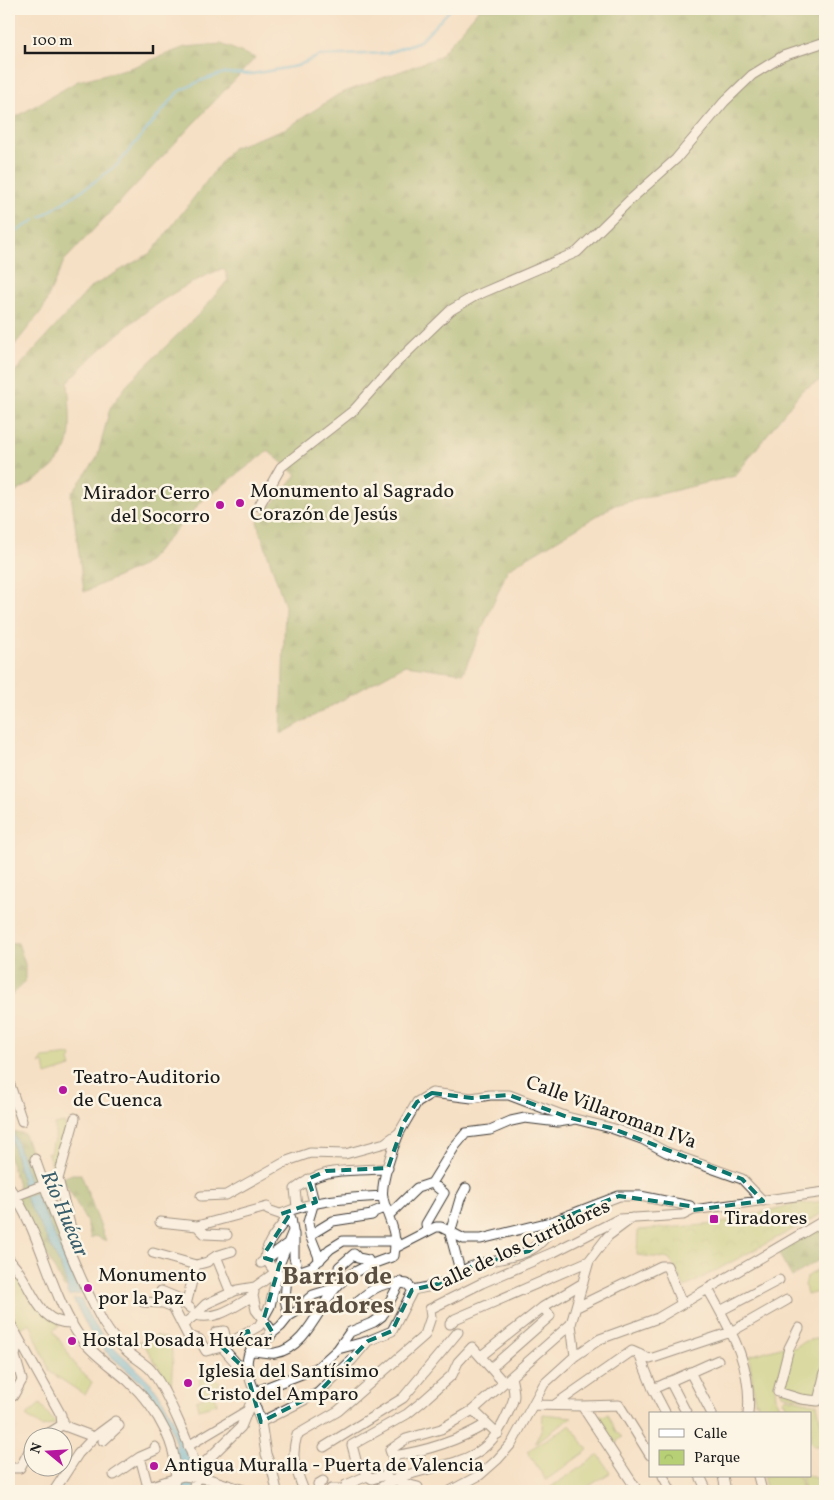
<svg xmlns="http://www.w3.org/2000/svg" width="834" height="1500" viewBox="0 0 834 1500" font-family="Vollkorn,serif">
<style>
.green{fill:#b7d075;stroke:#6a7648}
.forest{fill:url(#forest-firs);stroke:#566741}
.park{fill:url(#park-crowns);stroke:#6a7648}
.water{fill:#60bbde;stroke:#3e6c7d}
.lines{fill:none;stroke-linecap:round;stroke-linejoin:round}
.stream{stroke:#60bbde;stroke-width:2.5}
.river{stroke:#60bbde;stroke-width:15}
.minor-casing{stroke:#3d3935;stroke-width:11}
.minor{stroke:#fff;stroke-width:9}
.marked{fill:none;stroke:#0f766e;stroke-width:4;stroke-dasharray:10 6;stroke-linejoin:round}
.poi-dot{fill:#b5179e;stroke:#fcf5e5;stroke-width:2}
.labels{text-anchor:middle;dominant-baseline:central;stroke-width:5;stroke-linejoin:round;paint-order:stroke}
.poi-label{font-size:20px;fill:#1c1c1c;stroke:#fcf5e5;text-anchor:start}
.street-label{font-size:20px;fill:#1c1c1c;stroke:#fcf5e5}
.water-label{font-size:21px;font-style:italic;fill:#375c6a;stroke:#fcf5e5}
.district-label{font-size:25px;font-weight:bold;fill:#594e40;stroke:#fcf5e5}
</style>
<defs>
<pattern id="forest-firs" width="22" height="20" patternUnits="userSpaceOnUse" patternTransform="scale(1.25)"><rect width="22" height="20" fill="#91b266"/><path d="M5 1l3.5 6h-7zM16 11l3.5 6h-7z" fill="#7c9858"/></pattern>
<pattern id="park-crowns" width="20" height="18" patternUnits="userSpaceOnUse" patternTransform="scale(1.25)"><rect width="20" height="18" fill="#b7d075"/><path d="M2 6a3 3 0 1 1 6 0M12 15a3 3 0 1 1 6 0" fill="none" stroke="#9db265"/></pattern>
</defs>
<rect width="100%" height="100%" fill="#fcf5e5"/>
<filter id="ink" filterUnits="userSpaceOnUse"><feTurbulence type="fractalNoise" baseFrequency=".02" numOctaves="2"/><feDisplacementMap in="SourceGraphic" scale="10" xChannelSelector="R" yChannelSelector="G"/><feConvolveMatrix kernelMatrix="1 2 1 2 8 2 1 2 1" color-interpolation-filters="sRGB"/></filter>
<filter id="wash" filterUnits="userSpaceOnUse"><feTurbulence type="fractalNoise" baseFrequency=".0096" numOctaves="4" result="noise"/><feDisplacementMap in="SourceGraphic" scale="20" xChannelSelector="R" yChannelSelector="G"/><feGaussianBlur stdDeviation="1.12" result="paint"/><feColorMatrix in="noise" values="0 0 0 0 0 0 0 0 0 0 0 0 0 0 0 0 0 1.4 0 .05"/><feComposite in="paint" operator="in"/></filter>
<g filter="url(#wash)">
<rect width="100%" height="100%" fill="#f6e0c5"/>
<!-- green -->
<path class="green" d="M71,1055L72,1058L69,1060L71,1067L46,1075L44,1063L39,1064L43,1058Z
M64,1123L67,1130L55,1173L47,1152L50,1153L52,1143L55,1141V1125Z
M9,1264L60,1326L53,1330L78,1369L92,1382L85,1395L50,1372L30,1323L20,1328L9,1316Z
M825,1264V1290L807,1295L805,1286L807,1277Z
M155,1335L169,1339L173,1358L171,1386L146,1348L137,1342L155,1339Z
M825,1337V1372L818,1401L782,1394L778,1383L775,1385L776,1398L784,1414H756L758,1402H755L749,1356L787,1345L794,1348L805,1341Z
M204,1362L220,1383L211,1394H215L217,1404L198,1409L196,1400L209,1395L199,1393L201,1368Z
M786,1397L817,1404L824,1438L819,1446H814L810,1442V1414H791L783,1400Z
M40,1404L56,1424L42,1427L26,1416Z
M543,1414L572,1417L535,1443L542,1428Z
M608,1414L616,1432L622,1437L617,1441L616,1448L596,1418Z
M570,1425L588,1450L546,1480L527,1451Z
M599,1455L610,1473L581,1491H545Z
M763,1476H799L802,1491H767Z
M801,1476H810L823,1481L824,1489L821,1491H804Z"/>
<!-- forest -->
<path class="forest" d="M479,9H825V378L802,390L735,476L615,505L508,569L463,673L405,665L281,734L285,606L257,522L297,475L268,451L202,501L144,565L84,592L71,494L97,458L110,408L130,381L201,312L228,280L224,268C164,291 111,336 68,382C69,400 74,435 65,451C54,472 28,485 9,496V378L91,287L152,252L232,148L287,128L339,94L439,57Z
M221,44L255,58L64,261L43,309L9,352V121L78,81L133,67L185,47Z
M9,943H18L25,964V981L9,998Z
M9,1130L24,1134L82,1290L64,1287L15,1196L21,1194L9,1157Z
M72,1174H81L106,1241L96,1236L91,1239L87,1223L63,1178Z
M825,1220V1256L792,1277L776,1249Z"/>
<!-- park -->
<path class="park" d="M825,1201V1212L685,1287L670,1259L637,1255L638,1230L718,1224L790,1205Z"/>
<!-- water -->
<path class="water" d="M9,1118L31,1186L23,1189C20,1164 9,1143 9,1118Z
M35,1193L81,1294L69,1296L67,1293C71,1278 33,1214 25,1197Z
M73,1299H81C97,1338 119,1350 147,1379C167,1399 184,1441 191,1468L183,1469L170,1426L144,1385L107,1353L90,1332Z"/>
<g class="lines">
<!-- stream -->
<path class="stream" d="M41,217L90,185L118,164L178,92L200,81L224,73L252,74L297,66L319,56L388,53L420,41L451,9
M9,236L35,220"/>
<!-- river -->
<path class="river" d="M182,1450L190,1473L186,1491"/>
</g>
</g>
<g filter="url(#ink)">
<g class="lines">
<!-- minor casing -->
<g class="minor-casing">
<path id="minor" d="M259,506L281,467L354,410L396,363L451,310L475,296L577,252L630,200L676,159L724,102L752,75L783,56L825,42
M9,1082L22,1121
M35,1159C53,1210 72,1263 97,1311C104,1326 113,1339 126,1350C133,1357 143,1362 150,1369C163,1384 198,1458 196,1477C196,1481 193,1487 192,1491
M308,1179L314,1202L308,1222L310,1235L320,1260
M9,1187C40,1230 48,1286 76,1331C89,1352 110,1365 128,1381C155,1406 186,1453 172,1491
M15,1196L44,1185
M201,1196L226,1195L287,1161L310,1153L345,1154L385,1143L399,1133L417,1102L432,1093L472,1098L490,1095H509L567,1117L611,1128L642,1139L666,1152L742,1179L763,1201
M297,1207L295,1189C327,1164 351,1173 388,1168
M281,1214C314,1200 347,1198 383,1196
M389,1215L417,1188L432,1183L455,1146L466,1133L490,1130L511,1121L525,1118L558,1122L571,1120
M160,1222L197,1226
M427,1231L426,1224L444,1193L432,1183
M294,1234V1257L298,1272
M310,1235L333,1221L372,1215L374,1212L386,1207
M70,1248L72,1232L58,1179L75,1118
M395,1248L436,1227H441L464,1239H481L554,1221L619,1196H640L690,1206L693,1210
M153,1253L196,1265
M216,1256L232,1251
M9,1259C13,1265 18,1269 21,1275C35,1296 41,1324 72,1323
M261,1263L287,1244
M339,1267L354,1254L358,1258L368,1260L370,1264
M461,1274L450,1233L460,1199L466,1188
M276,1277L292,1274L312,1267L330,1249L343,1241H396
M708,1289C730,1329 753,1366 748,1414
M253,1296L256,1310L270,1328V1337C240,1346 245,1370 255,1392
M143,1302L163,1303L173,1307L161,1291L178,1298L190,1308
M186,1305L196,1265L207,1262L216,1256L231,1293
M173,1307L188,1336L199,1339L206,1351L222,1347L259,1326L270,1306L277,1275L265,1258C267,1240 278,1231 288,1217
M577,1307L661,1266H667L682,1304
M720,1311L779,1280
M384,1313L378,1308L358,1301C374,1287 386,1280 407,1284L413,1290
M195,1315L206,1304L237,1290L255,1287L276,1272L293,1231L291,1218L268,1210L267,1207L197,1226L205,1234L227,1235
M289,1316L304,1307L308,1299L313,1295L336,1288
M9,1321L61,1415L62,1425L41,1438
M184,1324L195,1315C217,1321 235,1306 253,1296L254,1292
M450,1324L455,1319L589,1261
M571,1324L575,1356
M799,1328L789,1348L778,1392L801,1399L818,1401L825,1372
M216,1332L224,1331L227,1343
M270,1335L281,1326L289,1316L285,1300L287,1275
M222,1347L236,1363L246,1370
M338,1349L368,1341
M252,1351C260,1351 267,1354 275,1353C307,1348 320,1303 339,1284C354,1269 375,1263 394,1256C398,1228 388,1222 383,1198C380,1184 393,1147 399,1133
M639,1354L653,1389L666,1414
M481,1356L543,1307L583,1283
M491,1368L550,1316L543,1307
M690,1372L712,1414
M670,1381L687,1414
M653,1389L718,1360
M13,1396L22,1380L15,1356L18,1342
M252,1398L261,1422
M556,1404L632,1351L650,1359L731,1332L787,1300
M533,1405L582,1406L635,1487L630,1491
M582,1406L619,1405L650,1455
M473,1410L498,1434
M63,1420L62,1425L94,1437
M103,1441L119,1426L115,1421
M188,1446L245,1412
M324,1447L403,1398L458,1332
M392,1456C427,1451 456,1442 486,1424
M140,1457L148,1487
M9,1468H20L29,1451
M196,1471L241,1427L255,1392L317,1368L338,1349L350,1332L374,1322L382,1316L400,1282
M114,1475L140,1457L156,1450L155,1447
M367,1476L372,1479L386,1475L390,1483
M663,1476L671,1491
M700,1476L707,1491
M723,1476L726,1491
M758,1476L762,1491
M400,1477L390,1450L406,1439L441,1429L473,1410L571,1324L589,1261L608,1236L632,1218
M394,1481L418,1487
M54,1491L78,1454L94,1437L113,1423
M144,1491L148,1487L183,1476L209,1479L247,1491
M277,1491L273,1473L266,1454L261,1422L318,1393L352,1360L368,1341L392,1331L413,1290C427,1287 442,1285 454,1279C460,1276 464,1270 470,1267C502,1254 539,1263 554,1221
M304,1491C296,1469 290,1459 297,1435L338,1411L425,1335L431,1317L430,1309L482,1283L554,1252L619,1219L683,1215L693,1210L825,1192
M320,1491L318,1484L323,1481
M332,1491L331,1489H346
M346,1491V1485L367,1476L364,1466L357,1464L352,1445L407,1414L423,1401L452,1375L458,1362L472,1347L504,1383
M374,1491C383,1487 392,1480 401,1477C446,1461 484,1467 506,1417C515,1398 516,1398 511,1377
M450,1491L480,1475L497,1460L512,1443L544,1384L575,1356L600,1339L658,1318L825,1220"/>
</g>
<!-- minor -->
<use href="#minor" class="minor"/>
</g>
</g>
<!-- marked area -->
<path d="M0 0H834V1500H0ZM432,1093L472,1098L509,1095L567,1117L611,1128L742,1179L763,1201L693,1210L690,1206L619,1196L554,1221L547,1236L529,1251L472,1266L450,1281L412,1290L392,1331L368,1341L318,1393L261,1422L246,1370L222,1347L248,1331L251,1343L274,1335L264,1318L280,1263L265,1258L266,1251L288,1217L281,1214L316,1202L308,1179L326,1171L388,1168L404,1122L417,1102Z" fill="#f6e0c5" fill-opacity=".55" fill-rule="evenodd"/>
<path class="marked" d="M432,1093L472,1098L509,1095L567,1117L611,1128L742,1179L763,1201L693,1210L690,1206L619,1196L554,1221L547,1236L529,1251L472,1266L450,1281L412,1290L392,1331L368,1341L318,1393L261,1422L246,1370L222,1347L248,1331L251,1343L274,1335L264,1318L280,1263L265,1258L266,1251L288,1217L281,1214L316,1202L308,1179L326,1171L388,1168L404,1122L417,1102Z"/>
<!-- markers -->
<g class="poi-dot">
<circle cx="240" cy="503" r="5"/>
<circle cx="220" cy="505" r="5"/>
<circle cx="63" cy="1090" r="5"/>
<rect x="709" y="1214" width="10" height="10" rx="2.5"/>
<circle cx="88" cy="1288" r="5"/>
<circle cx="72" cy="1341" r="5"/>
<circle cx="188" cy="1383" r="5"/>
<circle cx="154" cy="1466" r="5"/>
</g>
<g class="labels">
<!-- poi labels -->
<g class="poi-label">
<text x="250" y="492">Monumento al Sagrado<tspan x="250" dy="23">Corazón de Jesús</tspan></text>
<text x="210" y="494" text-anchor="end">Mirador Cerro<tspan x="210" dy="23">del Socorro</tspan></text>
<text x="73" y="1078">Teatro-Auditorio<tspan x="73" dy="23">de Cuenca</tspan></text>
<text x="724" y="1219">Tiradores</text>
<text x="98" y="1276">Monumento<tspan x="98" dy="23">por la Paz</tspan></text>
<text x="82" y="1341">Hostal Posada Huécar</text>
<text x="198" y="1372">Iglesia del Santísimo<tspan x="198" dy="23">Cristo del Amparo</tspan></text>
<text x="164" y="1466">Antigua Muralla - Puerta de Valencia</text>
</g>
<!-- street labels -->
<g class="street-label">
<text transform="translate(611 1113) rotate(20)">Calle Villaroman IVa</text>
<text transform="translate(520 1247) rotate(-25)">Calle de los Curtidores</text>
</g>
<!-- water labels -->
<g class="water-label">
<text transform="translate(64 1214) rotate(67)">Río Huécar</text>
</g>
<!-- district labels -->
<g class="district-label">
<text x="337" y="1277">Barrio de<tspan x="337" dy="29">Tiradores</tspan></text>
</g>
</g>
<!-- margin -->
<rect width="834" height="1500" fill="none" stroke="#fcf5e5" stroke-width="30"/>
<!-- legend -->
<rect x="649" y="1412" width="162" height="65" fill="#fcf5e5" stroke="#a29e95"/>
<rect x="659" y="1429" width="25" height="8" fill="#ffffff" stroke="#a29e95"/>
<text x="694" y="1438" font-size="15" fill="#1c1c1c">Calle</text>
<rect x="659" y="1450" width="25" height="15" fill="url(#park-crowns)" stroke="#a29e95"/>
<text x="694" y="1462" font-size="15" fill="#1c1c1c">Parque</text>
<!-- north arrow -->
<g transform="translate(48 1452) rotate(288)"><circle r="24" fill="#fcf5e5" stroke="#a29e95"/>
<path d="M0-4L9 19L0 12L-9 19Z" fill="#b5179e"/>
<text y="-8" font-size="14" font-weight="bold" text-anchor="middle" fill="#1c1c1c">N</text>
</g>
<!-- scale -->
<path d="M25 45v8h128v-8" fill="none" stroke="#1c1c1c" stroke-width="2.5"/>
<text x="32" y="45" font-size="15" fill="#1c1c1c" stroke="#fcf5e5" stroke-width="4" paint-order="stroke">100 m</text>
</svg>
